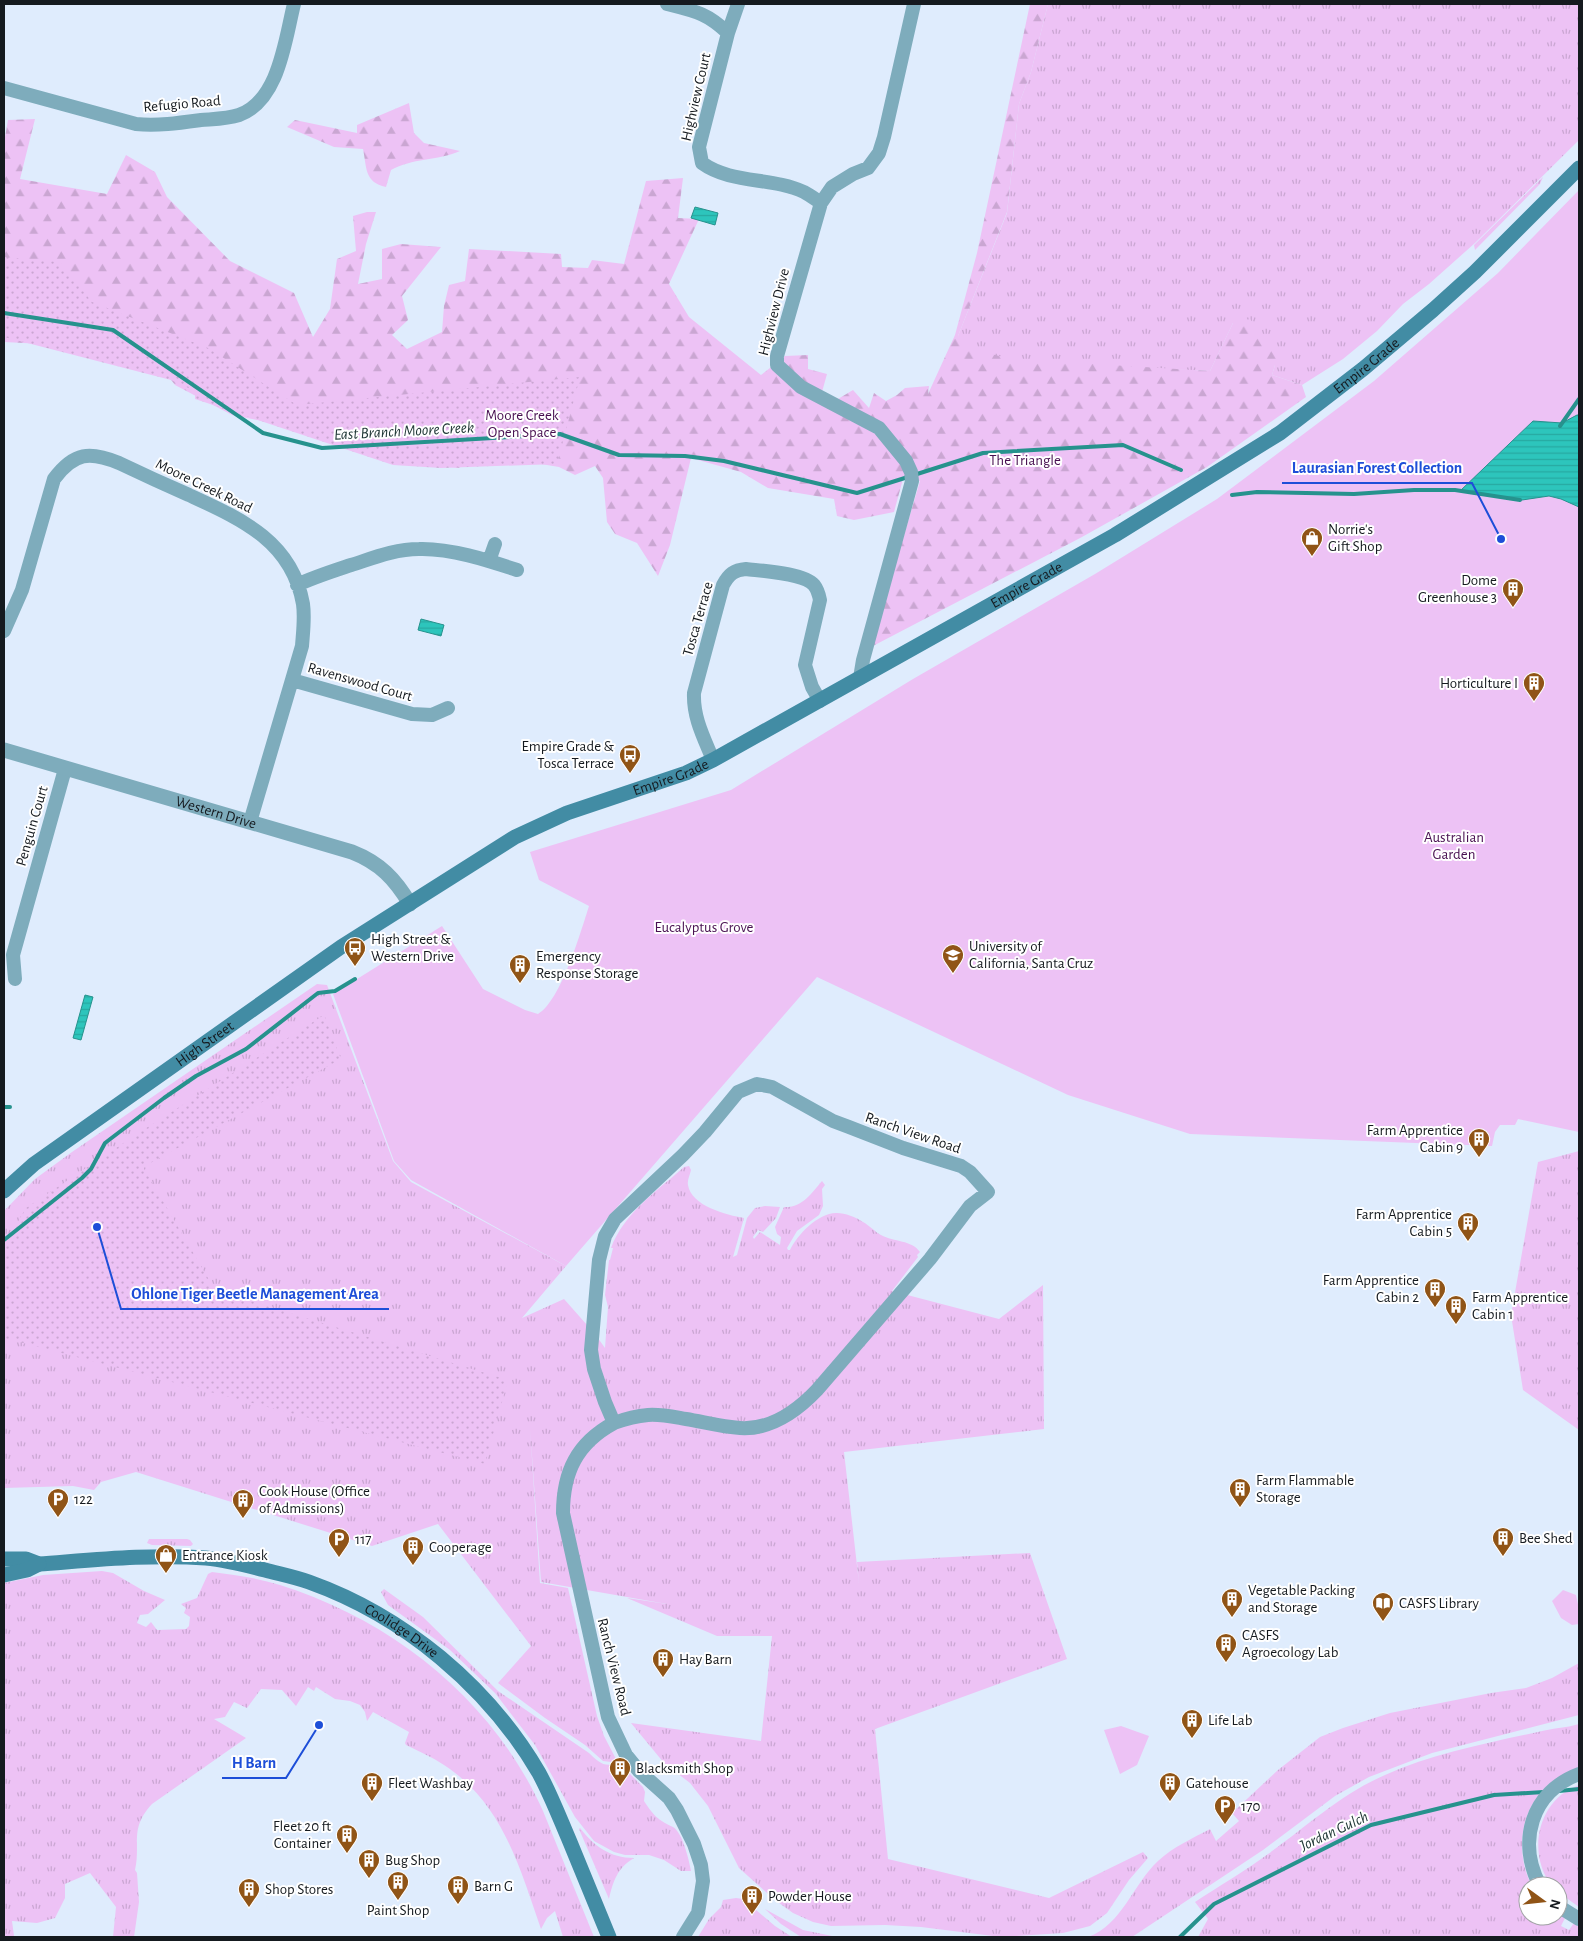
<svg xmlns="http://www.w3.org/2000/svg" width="1583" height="1941" viewBox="0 0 1583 1941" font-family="'Alegreya Sans',sans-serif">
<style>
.grass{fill:url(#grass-tufts)}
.forest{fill:url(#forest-firs)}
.park{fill:url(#park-dots)}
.garden{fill:#edc2f5}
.water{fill:url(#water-rules);stroke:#26928d}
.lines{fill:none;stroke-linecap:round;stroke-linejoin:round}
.stream{stroke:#26928d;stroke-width:4}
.minor{stroke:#7eacbc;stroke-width:14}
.tertiary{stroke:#7eacbc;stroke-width:15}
.secondary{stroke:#428ca4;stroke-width:15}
.labels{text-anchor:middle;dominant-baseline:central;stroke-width:4;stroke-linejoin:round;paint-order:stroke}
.street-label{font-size:15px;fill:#151a1f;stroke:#fff}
.park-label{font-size:15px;fill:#481051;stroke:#fff}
.poi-label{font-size:15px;fill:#151a1f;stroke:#fff;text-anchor:start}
.water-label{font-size:16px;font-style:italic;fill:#213837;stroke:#fff}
.leader{fill:none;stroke:#1d4ed8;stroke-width:2}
.callout-dot{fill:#1d4ed8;stroke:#fff;stroke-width:2}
.callout-label{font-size:16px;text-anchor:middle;font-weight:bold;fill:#1d4ed8;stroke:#fff;stroke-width:4;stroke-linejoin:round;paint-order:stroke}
</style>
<defs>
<pattern id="grass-tufts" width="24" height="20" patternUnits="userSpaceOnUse" patternTransform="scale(1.25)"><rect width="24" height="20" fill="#edc2f5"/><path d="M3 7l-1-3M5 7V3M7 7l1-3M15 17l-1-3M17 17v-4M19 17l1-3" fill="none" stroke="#caa6d2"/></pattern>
<pattern id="forest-firs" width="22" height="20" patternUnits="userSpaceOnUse" patternTransform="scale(1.25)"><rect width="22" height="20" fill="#edc2f5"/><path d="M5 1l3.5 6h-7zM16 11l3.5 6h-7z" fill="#caa6d2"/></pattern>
<pattern id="park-dots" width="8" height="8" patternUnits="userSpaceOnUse" patternTransform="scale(1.25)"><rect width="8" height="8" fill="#edc2f5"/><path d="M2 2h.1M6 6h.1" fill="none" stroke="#caa6d2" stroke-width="1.8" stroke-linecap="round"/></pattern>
<pattern id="water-rules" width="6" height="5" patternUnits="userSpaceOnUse" patternTransform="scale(1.25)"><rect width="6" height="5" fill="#2dc5bc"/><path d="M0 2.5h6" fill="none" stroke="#27a9a1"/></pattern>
</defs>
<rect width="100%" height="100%" fill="#dfecfd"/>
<!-- grass -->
<path class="grass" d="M1048,4H1579V140L1475,243L1429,284L1403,304L1377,331L1343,359L1302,385L1272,375L1275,365H1282L1233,323L1210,371L962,360L958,336L1007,213L1019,104L1031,72Z
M1543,177L1540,184L1475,250L1474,245Z
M317,984L327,985L393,1161L411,1182L566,1266L522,1318L564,1299L595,1334L605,1348L608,1307L605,1295L609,1260H610L613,1248H611C624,1213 657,1191 684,1167L689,1166L691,1170C690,1175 687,1180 688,1185C691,1206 727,1215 744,1218L733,1257L737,1255L747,1218L755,1208L765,1206L780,1207L776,1218L763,1232L758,1230L753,1237L754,1239L760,1232L780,1245L781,1237L777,1234L775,1227L784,1207C802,1208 811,1194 822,1181L825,1185L822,1189L823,1206L819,1215L797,1231L787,1248L788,1250H790C797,1235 819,1212 837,1213C845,1213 856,1217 863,1222C869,1225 875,1232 881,1235C894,1242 912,1240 920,1252L917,1255L918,1257L892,1291L999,1319L1043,1285L1044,1429L844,1452L859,1583L857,1562L1030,1553L1067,1659L875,1729L888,1859L1049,1898L1143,1852L1148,1858L1129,1880L1107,1913L1090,1926L1063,1933L1001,1937L921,1927L885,1925L831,1926L813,1922L793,1913L775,1900L739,1868L708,1806L690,1783L664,1763L631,1723L761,1741L772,1636H717L627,1598L667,1604L541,1582L530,1428L540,1583L568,1588L597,1716L604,1736L616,1759L611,1762L603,1761L585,1745L545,1718L498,1683L531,1646L438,1524L372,1546L136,1472L101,1482L94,1490L73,1486L4,1488V1211L35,1179L72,1152Z
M1579,1151V1430L1523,1390L1511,1315L1538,1162Z
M149,1539H187L190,1540L193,1544L191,1546L152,1545L147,1543Z
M102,1571L113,1573L144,1591L165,1600L148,1614L140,1615L137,1623L146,1627L151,1622L157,1630L186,1629L189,1626L190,1617L184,1613L186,1608L181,1604L197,1598L208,1574L212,1572C235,1575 258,1578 280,1585C394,1621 493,1700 543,1811L594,1937H563L555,1911L547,1918L541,1929C519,1866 503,1804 444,1765C432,1757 418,1751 406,1745L405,1743L409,1732L373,1712L367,1721L365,1712L360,1705L350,1701L335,1699L316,1687L314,1691L308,1687L296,1706L282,1690L261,1689L247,1708L234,1702L225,1717L214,1719L246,1738L152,1804C129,1829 141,1843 135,1870L137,1873L139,1902L134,1937H113L116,1907L90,1873L65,1884V1898L55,1918L37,1923L12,1921L14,1936L4,1937V1583L43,1575Z
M384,1589L423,1617L498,1691L589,1753C598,1762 606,1769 618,1762L643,1787L645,1792L644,1801C653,1815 658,1820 673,1827C683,1833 689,1861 691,1871H681L664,1860L649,1855H625L614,1852L594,1841L575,1817L535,1745L495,1693L450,1650L388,1605L381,1592Z
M1579,1663V1715L1432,1753L1369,1777L1335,1796L1263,1850L1132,1937H1088C1122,1925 1133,1884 1158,1861C1173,1847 1193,1838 1210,1829L1216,1841L1239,1821L1232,1813L1278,1770L1320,1737L1343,1728L1390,1713L1491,1693L1526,1688L1552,1678Z
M1579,1724V1767C1570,1772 1560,1775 1552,1782C1520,1806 1514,1852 1532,1886H1528V1916H1558V1913L1565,1918L1561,1926L1569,1930L1574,1923L1579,1927V1937H1198L1208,1919L1195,1902C1219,1886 1245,1871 1268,1854C1306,1827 1341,1794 1385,1775C1432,1754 1487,1743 1538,1732C1552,1728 1566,1728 1579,1724Z
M1579,1785V1907L1558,1892V1886H1552C1526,1853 1538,1799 1579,1785Z
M580,1828C594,1846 610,1858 634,1858C617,1868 613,1882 609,1899L579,1829Z
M736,1898L743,1899L775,1926L792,1937H698L709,1919L721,1907L723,1900Z
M765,1909L803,1930L837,1937H801L781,1924Z"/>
<!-- forest -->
<path class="forest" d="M1030,4H1048L1031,72L1019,104L1007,212L958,336L964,347L1011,359L1210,371L1233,323L1250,319L1283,365H1275L1272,375L1302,385L1306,397L1207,467L1082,537L871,647L920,481L903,479L894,512L854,520L837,516L834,499L768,488L741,472L691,458L670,545L658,576L637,543L615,534L607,522L603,478L595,466L575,475L559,467L535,463L474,461L458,468L442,466L330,434L232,415L175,385L160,365L63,345L4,342V143L8,120L35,119L20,179L107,194L126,155L155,172L167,197L230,261L294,293L313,337L330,309L337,259L356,251L353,216L367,212H376L366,244L358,284L382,279V249L401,244L441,247L402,296L408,320L392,335L407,349L442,332L444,306L449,285L465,281L469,249L561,254L562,267L588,268L592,260L624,264L646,181L683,178L678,218L699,219L669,284L689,317L761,375L785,356L808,355V369L827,374L822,392L833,402L853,390L869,408L874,393L886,401L897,395L905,388L929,386L928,394L955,335L977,253Z
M409,103L414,133L424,143L460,151C437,161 412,158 391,170L386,187C364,182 367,168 363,149L334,147L287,127L295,120L357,133V125Z"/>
<!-- park -->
<path class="park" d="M4,257L60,262L92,302L208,348L297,405L580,377L557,464L441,468L393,465L195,399V391L171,380L4,337Z
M324,1015L341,1059L143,1167L215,1290L508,1380L485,1464L4,1338V1245L26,1208L140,1132Z"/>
<!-- garden -->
<path class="garden" d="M1579,190V1132L1518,1119L1515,1125H1500L1495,1132L1492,1146L1190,1134L1068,1095L817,977L566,1266L411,1180L394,1161L333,994L442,926L483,989L525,1010L538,1014C561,1001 581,931 589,906L539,880L530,852L731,790L913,679L1095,574L1217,499L1374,381L1498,273Z
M1563,1590L1576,1595L1579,1609V1624L1572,1625L1561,1618L1552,1601Z
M1121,1726L1149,1736L1137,1765L1120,1774L1104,1730Z"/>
<!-- water -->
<path class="water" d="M695,207L718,213L715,225L691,218Z
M1577,415H1579V507L1561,499L1549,496L1522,500L1460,491L1533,421L1562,423Z
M421,619L444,625L441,636L418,630Z
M85,995L93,997L81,1040L73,1038Z"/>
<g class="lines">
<!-- stream -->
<path class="stream" d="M4,313L113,330L263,433L322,448L560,434L619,455L685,456L724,461L857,493L908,477
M1560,426L1579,399
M914,475L983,453L1123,445L1181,470
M1232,495L1257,492L1354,494L1414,490H1455L1520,500
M4,1107H10
M4,1240L82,1178L91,1169L105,1143L164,1098L196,1076L246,1049L318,993L335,991L355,979
M1559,1791L1579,1789
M1180,1937L1214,1904L1371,1825L1494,1795L1544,1792"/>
<!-- minor -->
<path class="minor" d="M667,4C695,11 707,13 728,33L699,147L702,163C731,184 772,177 804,192C810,195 815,199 821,203
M728,33L738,4
M4,88L136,124C158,126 179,123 201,120C212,119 227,119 239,115C279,101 285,40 294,4
M489,561L495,544
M297,585C314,577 333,571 351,565C373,558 395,549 419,549C450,548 487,560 517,570
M4,631L22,590L54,479C74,452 90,451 119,463C142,474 166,485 189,495C241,519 292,541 303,604C305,618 303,632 302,646L250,822
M860,678L863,660L912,481L911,472L906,461L879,428L801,387L777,365V356L821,203L832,187L853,174L868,168L879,153L884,137L914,4
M292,680L412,714L432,715L448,708
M713,760C704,738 693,718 694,693L723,585C729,574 734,570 746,569C763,571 804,573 814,585C818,590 819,595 820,600L805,665L812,687L820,701
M15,979L13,955L65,769
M614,1423C625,1419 636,1416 648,1415C661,1414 674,1417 686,1419C704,1422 722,1427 740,1428C771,1430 797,1411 817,1390L930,1259L970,1206L988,1192L970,1172L961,1166L903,1148L849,1127L833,1121L772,1087L757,1084L738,1092L705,1132L683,1155L615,1219L605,1236L599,1260L591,1350L594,1369L605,1402L614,1423C577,1443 563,1472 563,1513L608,1717L626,1755L639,1771L669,1798L677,1810L694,1844L701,1865L703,1881L698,1913L683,1937
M1540,1886C1517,1842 1531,1792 1579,1774
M1558,1906L1579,1919"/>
<!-- tertiary -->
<path class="tertiary" id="s1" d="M4,750L352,852C380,863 395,879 410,904"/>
<!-- secondary -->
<g class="secondary">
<path id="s2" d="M4,1191L34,1164L341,947L515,837L567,813L686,773L713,760L1115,535L1280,433L1363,369L1433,310L1475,272L1579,168"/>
<path id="s3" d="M4,1559H26L39,1564C94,1560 150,1554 206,1558C226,1560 246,1565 265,1570C280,1574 295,1577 309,1582C404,1616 488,1686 539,1773C551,1795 560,1819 570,1842C583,1874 596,1906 609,1937"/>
<path d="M4,1575L27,1570L39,1564"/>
</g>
</g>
<!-- icons -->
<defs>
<g id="shop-pin" transform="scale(1.125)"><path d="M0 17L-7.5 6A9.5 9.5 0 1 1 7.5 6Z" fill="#905416" stroke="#fff"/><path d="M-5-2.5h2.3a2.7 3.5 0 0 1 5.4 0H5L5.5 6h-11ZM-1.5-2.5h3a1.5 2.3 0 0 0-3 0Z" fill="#fff"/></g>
<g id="building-pin" transform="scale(1.125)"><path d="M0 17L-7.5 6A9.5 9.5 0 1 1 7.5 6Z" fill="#905416" stroke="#fff"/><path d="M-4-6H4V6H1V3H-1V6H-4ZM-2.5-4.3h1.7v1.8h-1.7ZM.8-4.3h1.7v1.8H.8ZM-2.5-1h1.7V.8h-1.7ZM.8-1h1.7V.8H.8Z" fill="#fff"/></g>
<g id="bus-pin" transform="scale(1.125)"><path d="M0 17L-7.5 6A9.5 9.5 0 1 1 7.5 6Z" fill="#905416" stroke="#fff"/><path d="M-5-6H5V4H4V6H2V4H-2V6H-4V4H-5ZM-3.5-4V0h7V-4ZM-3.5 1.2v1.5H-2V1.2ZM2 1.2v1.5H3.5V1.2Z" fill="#fff"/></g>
<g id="university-pin" transform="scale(1.125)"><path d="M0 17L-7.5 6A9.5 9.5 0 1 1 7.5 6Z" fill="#905416" stroke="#fff"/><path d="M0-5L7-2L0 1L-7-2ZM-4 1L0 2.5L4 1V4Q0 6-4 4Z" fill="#fff"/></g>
<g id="parking-pin" transform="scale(1.125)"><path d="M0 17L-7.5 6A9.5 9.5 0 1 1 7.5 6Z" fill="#905416" stroke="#fff"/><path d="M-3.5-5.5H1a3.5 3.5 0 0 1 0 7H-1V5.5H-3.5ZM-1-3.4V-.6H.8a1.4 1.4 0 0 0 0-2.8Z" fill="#fff"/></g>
<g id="library-pin" transform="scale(1.125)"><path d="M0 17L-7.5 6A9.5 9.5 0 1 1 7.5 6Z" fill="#905416" stroke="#fff"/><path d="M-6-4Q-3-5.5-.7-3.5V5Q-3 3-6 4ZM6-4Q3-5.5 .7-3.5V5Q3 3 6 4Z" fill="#fff"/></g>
</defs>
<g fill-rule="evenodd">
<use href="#shop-pin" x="1312" y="538"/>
<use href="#building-pin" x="1513" y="589"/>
<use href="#building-pin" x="1534" y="683"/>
<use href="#bus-pin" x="630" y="755"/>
<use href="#bus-pin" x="355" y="948"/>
<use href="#university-pin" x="953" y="955"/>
<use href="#building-pin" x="520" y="965"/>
<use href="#building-pin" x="1479" y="1139"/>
<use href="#building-pin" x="1468" y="1223"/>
<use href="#building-pin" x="1435" y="1289"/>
<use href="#building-pin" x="1456" y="1306"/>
<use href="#building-pin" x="1240" y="1489"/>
<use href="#parking-pin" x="58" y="1499"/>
<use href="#building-pin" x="243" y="1500"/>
<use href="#building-pin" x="1503" y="1538"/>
<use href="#parking-pin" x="339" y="1539"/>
<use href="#building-pin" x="413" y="1547"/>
<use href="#shop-pin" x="166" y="1555"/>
<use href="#building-pin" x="1232" y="1599"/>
<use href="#library-pin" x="1383" y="1603"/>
<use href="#building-pin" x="1226" y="1644"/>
<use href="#building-pin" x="663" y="1659"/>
<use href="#building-pin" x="1192" y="1720"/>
<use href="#building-pin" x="620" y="1768"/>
<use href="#building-pin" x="372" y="1783"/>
<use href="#building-pin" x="1170" y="1783"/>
<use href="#parking-pin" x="1225" y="1806"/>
<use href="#building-pin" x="347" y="1835"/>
<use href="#building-pin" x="369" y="1860"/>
<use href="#building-pin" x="398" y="1882"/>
<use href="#building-pin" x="458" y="1886"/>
<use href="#building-pin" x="249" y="1889"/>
<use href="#building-pin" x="752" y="1896"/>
</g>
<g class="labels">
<!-- street labels -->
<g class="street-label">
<text transform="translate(696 97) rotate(-77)">Highview Court</text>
<text transform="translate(182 104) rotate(-5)">Refugio Road</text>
<text transform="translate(774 312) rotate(-76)">Highview Drive</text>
<text stroke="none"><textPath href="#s2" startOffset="1599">Empire Grade</textPath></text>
<text transform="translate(204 486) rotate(26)">Moore Creek Road</text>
<text stroke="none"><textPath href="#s2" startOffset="1194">Empire Grade</textPath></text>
<text transform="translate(698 619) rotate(-74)">Tosca Terrace</text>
<text transform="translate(360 682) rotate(16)">Ravenswood Court</text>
<text stroke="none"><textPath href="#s2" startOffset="789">Empire Grade</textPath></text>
<text stroke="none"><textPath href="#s1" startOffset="221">Western Drive</textPath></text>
<text transform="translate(32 826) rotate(-74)">Penguin Court</text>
<text stroke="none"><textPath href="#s2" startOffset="249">High Street</textPath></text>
<text transform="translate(913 1133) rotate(19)">Ranch View Road</text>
<text stroke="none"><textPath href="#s3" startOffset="414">Coolidge Drive</textPath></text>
<text transform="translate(614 1667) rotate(76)">Ranch View Road</text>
</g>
<!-- park labels -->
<g class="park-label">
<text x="522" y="415">Moore Creek<tspan x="522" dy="17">Open Space</tspan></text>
<text x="1025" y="460">The Triangle</text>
<text x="1454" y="837">Australian<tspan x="1454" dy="17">Garden</tspan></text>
<text x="704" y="927">Eucalyptus Grove</text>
</g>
<!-- poi labels -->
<g class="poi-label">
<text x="1328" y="529">Norrie's<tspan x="1328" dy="17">Gift Shop</tspan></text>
<text x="1497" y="580" text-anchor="end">Dome<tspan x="1497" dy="17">Greenhouse 3</tspan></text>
<text x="1518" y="683" text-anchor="end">Horticulture I</text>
<text x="614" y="746" text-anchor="end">Empire Grade &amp;<tspan x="614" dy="17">Tosca Terrace</tspan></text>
<text x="371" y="939">High Street &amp;<tspan x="371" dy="17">Western Drive</tspan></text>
<text x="969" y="946">University of<tspan x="969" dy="17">California, Santa Cruz</tspan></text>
<text x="536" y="956">Emergency<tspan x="536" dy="17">Response Storage</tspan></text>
<text x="1463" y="1130" text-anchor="end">Farm Apprentice<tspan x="1463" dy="17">Cabin 9</tspan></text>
<text x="1452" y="1214" text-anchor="end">Farm Apprentice<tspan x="1452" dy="17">Cabin 5</tspan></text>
<text x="1419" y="1280" text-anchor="end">Farm Apprentice<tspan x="1419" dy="17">Cabin 2</tspan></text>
<text x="1472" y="1297">Farm Apprentice<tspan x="1472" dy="17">Cabin 1</tspan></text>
<text x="1256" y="1480">Farm Flammable<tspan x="1256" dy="17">Storage</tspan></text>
<text x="259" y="1491">Cook House (Office<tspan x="259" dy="17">of Admissions)</tspan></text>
<text x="74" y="1499">122</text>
<text x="1519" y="1538">Bee Shed</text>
<text x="355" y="1539">117</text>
<text x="429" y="1547">Cooperage</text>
<text x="182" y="1555">Entrance Kiosk</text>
<text x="1248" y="1590">Vegetable Packing<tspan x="1248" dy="17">and Storage</tspan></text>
<text x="1399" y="1603">CASFS Library</text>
<text x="1242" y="1635">CASFS<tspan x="1242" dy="17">Agroecology Lab</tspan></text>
<text x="679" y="1659">Hay Barn</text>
<text x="1208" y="1720">Life Lab</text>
<text x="636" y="1768">Blacksmith Shop</text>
<text x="388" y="1783">Fleet Washbay</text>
<text x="1186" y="1783">Gatehouse</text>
<text x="1241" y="1806">170</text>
<text x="331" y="1826" text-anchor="end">Fleet 20 ft<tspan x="331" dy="17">Container</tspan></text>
<text x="385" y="1860">Bug Shop</text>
<text x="474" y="1886">Barn G</text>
<text x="265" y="1889">Shop Stores</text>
<text x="768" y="1896">Powder House</text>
<text x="398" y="1910" text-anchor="middle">Paint Shop</text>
</g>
<!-- water labels -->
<g class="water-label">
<text transform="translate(404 431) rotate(-3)">East Branch Moore Creek</text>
<text transform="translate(1334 1831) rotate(-25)">Jordan Gulch</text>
</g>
</g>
<!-- callouts -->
<path class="leader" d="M1501 539L1472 483H1282M97 1227L121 1309H389M319 1725L286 1778H222"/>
<g class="callout-dot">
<circle cx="1501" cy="539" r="5"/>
<circle cx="97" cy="1227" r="5"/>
<circle cx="319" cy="1725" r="5"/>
</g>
<g class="callout-label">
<text x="1377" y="473">Laurasian Forest Collection</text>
<text x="255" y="1299">Ohlone Tiger Beetle Management Area</text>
<text x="254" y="1768">H Barn</text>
</g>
<!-- border -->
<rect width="1583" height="1941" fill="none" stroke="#151a1f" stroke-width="10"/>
<!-- north arrow -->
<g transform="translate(1543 1901) rotate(105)"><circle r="24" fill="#ffffff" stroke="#a1a3a5"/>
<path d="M0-4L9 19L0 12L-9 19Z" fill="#905416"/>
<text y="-8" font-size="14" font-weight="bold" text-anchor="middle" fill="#151a1f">N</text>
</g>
</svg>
